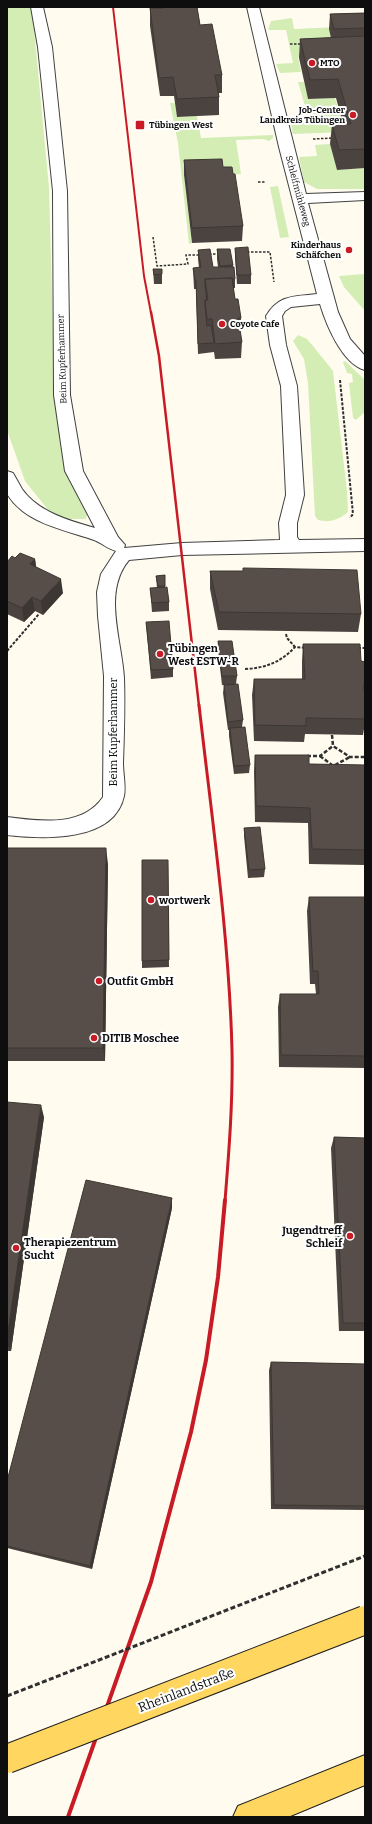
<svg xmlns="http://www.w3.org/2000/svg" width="372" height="1824" viewBox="0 0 372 1824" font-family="Bitter,serif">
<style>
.green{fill:#d3edb5}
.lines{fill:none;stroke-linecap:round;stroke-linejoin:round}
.minor-casing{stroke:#414141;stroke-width:2}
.major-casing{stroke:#1f1f1f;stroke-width:2}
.path-far2{stroke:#303030;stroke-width:1.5;stroke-dasharray:2.5 1.5;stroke-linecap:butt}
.path-far1{stroke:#303030;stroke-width:2;stroke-dasharray:3 1.5;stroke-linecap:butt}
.path{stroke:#303030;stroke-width:2.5;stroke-dasharray:4 2;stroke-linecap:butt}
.minor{fill:#fff;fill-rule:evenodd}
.major{fill:#ffd65f;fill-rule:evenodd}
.rail-far3{stroke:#c81b26;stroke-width:2}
.rail-far2{stroke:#c81b26;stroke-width:2.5}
.rail-far1{stroke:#c81b26;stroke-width:3}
.rail{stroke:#c81b26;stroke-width:4}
.major-bridge-casing{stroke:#1f1f1f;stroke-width:30;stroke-linecap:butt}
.path-bridge{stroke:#303030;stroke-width:3;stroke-dasharray:5 2.5;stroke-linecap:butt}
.major-bridge{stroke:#ffd65f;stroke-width:28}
.wall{fill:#4b433f}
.shaded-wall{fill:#3d3733}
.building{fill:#574e49;stroke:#3d3733}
.poi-dot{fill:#c81b26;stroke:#fff;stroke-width:1.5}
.labels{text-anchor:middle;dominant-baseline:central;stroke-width:4;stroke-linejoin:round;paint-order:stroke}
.far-poi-label{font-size:9px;font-weight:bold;fill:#0e0e0e;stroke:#fff;text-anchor:start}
.far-street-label{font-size:9px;fill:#0e0e0e;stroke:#fff}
.poi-label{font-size:11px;font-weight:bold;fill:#0e0e0e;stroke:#fff;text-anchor:start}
.street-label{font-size:11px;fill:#0e0e0e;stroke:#fff}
.near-street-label{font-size:13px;fill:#0e0e0e;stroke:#fff}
</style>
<rect width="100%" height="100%" fill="#fffcef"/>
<!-- green -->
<path class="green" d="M7,7H32L49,188L55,405L65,472L90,512L85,519H66L49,511L25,481L7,430Z
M292,18L294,29L340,27L365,54L298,57L301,72L280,73L276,64L293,63L286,30H268L271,21Z
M298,82H304L308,99L335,98L345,132L293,134L291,124L310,123Z
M170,103H175L177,117L197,116L201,138L273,135V138L269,141L263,139L236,140L241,174L184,176L192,243L189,244L178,143Z
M330,144L337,170L365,168V189H317L304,182L299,157L317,156L315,145Z
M278,186L289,237L280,238L270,187Z
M365,274V311L344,287L339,276Z
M298,335L307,339L313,346L333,371L347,491L348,512C339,520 329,523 318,520L315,516L308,383L304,359L293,341Z
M345,361L365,380V412L356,420L353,418L349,383L353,382L352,374L347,373L343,362Z"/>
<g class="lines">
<!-- minor casing -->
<g class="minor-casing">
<path id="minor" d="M31,7H43L52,47L67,191L70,395L83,471L118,537L125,545L124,548L182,543L280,540L279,523L286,495L281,386L270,345L266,316C280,294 293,297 317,294L279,147L247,7H259L306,194L365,192V200L308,203L338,312L350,339L365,356V370C342,364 326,324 320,304L291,307L285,311L282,316L286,345L297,386L304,495L297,523V537L299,540L365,539V551L182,555L129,560C102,592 122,641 124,678C125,706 124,735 123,763C123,774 126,786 124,796C114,843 42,839 7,835V817C39,821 82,828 103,797L104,676L98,616L97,592L101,574L116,551C108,549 102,543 94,540C63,529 26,524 7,494V471L13,473C16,478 19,484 22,489C38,512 70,521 95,528L65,471L54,395L53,191L38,47Z"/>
</g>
<!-- major casing -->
<g class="major-casing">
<path id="major" d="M365,1755V1785L288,1817H233L238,1806Z"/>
</g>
<!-- path-far2 -->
<path class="path-far2" d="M290,44H303
M313,139L334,138
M258,182H266
M153,237L157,266L188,264L186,255H200
M247,252H270L274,282
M209,254H220"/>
<!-- path-far1 -->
<path class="path-far1" d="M340,380L353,514L350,518
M286,634L287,638L295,647
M358,648H365
M7,651L39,614
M245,669C266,668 281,662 295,647L307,648"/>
<!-- path -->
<path class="path" d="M332,735L333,746L350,757H365
M307,756H320L333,746
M320,756L332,765
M335,765L350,757"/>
<!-- minor -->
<use href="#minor" class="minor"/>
<!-- major -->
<use href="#major" class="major"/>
<!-- rail-far3 -->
<path class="rail-far3" d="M113,7L144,276L151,313"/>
<!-- rail-far2 -->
<path class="rail-far2" d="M151,312L159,356L199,706"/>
<!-- rail-far1 -->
<path class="rail-far1" d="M199,705C212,820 229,935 232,1050C233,1101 229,1151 225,1201"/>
<!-- rail -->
<path class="rail" d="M68,1817L151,1582L191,1432L206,1360L218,1277L225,1200"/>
<!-- major-bridge casing -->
<g class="major-bridge-casing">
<path id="major-bridge" d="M7,1759L365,1620"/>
</g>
<!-- path-bridge -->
<path class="path-bridge" d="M7,1696L365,1556"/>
<!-- major-bridge -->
<use href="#major-bridge" class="major-bridge"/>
</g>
<!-- wall -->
<path class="wall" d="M160,7H197L200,25L222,75V93H219V115L177,117L174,96H160L150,26V8H161Z
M365,13V168L337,170L330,144L332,124H343L336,98L308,99L299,58L300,39L331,38L329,29L330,14Z
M184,160L223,167L243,226L242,241L192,243L184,175Z
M235,248L251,275V284H237L235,257Z
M217,249L233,265L235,279V288H233L235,299L241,318L240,333L242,342L241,358L215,359L214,352L198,354L196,289H194L193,268H199L198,259V250L213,267H218L217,259Z
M153,269L162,274V284H154Z
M15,558L35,559L36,567L63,593L43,615L35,611L24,622L7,614V562Z
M210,571H243L361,614L358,632L218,630L210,589Z
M165,575V587L169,602V611L152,612L150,588H157L156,576Z
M146,622L173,669V677L151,679Z
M218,641L237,676L236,684L243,720L242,727L250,765L249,773L234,774L229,736V730H228L223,693L224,685H222L218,650Z
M303,644L361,661L365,662V730L364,729L363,735L305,734L304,742L254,741L252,695L254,679H302V661Z
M255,755L309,764L365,765V865L309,864L308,823L255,822L254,771Z
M244,828L265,869L264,877L248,878L244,836Z
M7,848L108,864L105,1061H7Z
M168,860L169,967L142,968V961Z
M309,897H365V1068L279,1067L278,1007L280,994H316L315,984H310L307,911Z
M7,1102L44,1117L11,1351H7Z
M334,1137L365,1138V1331H339L331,1148Z
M172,1208L92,1569L7,1548V1481Z
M271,1362L365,1364V1510L271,1509L269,1370Z"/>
<!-- shaded-wall -->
<path class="shaded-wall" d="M35,559L37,574L30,564Z
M61,579L63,593L43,615L41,601Z
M32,597L35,611L24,622L22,608Z
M106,848L108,864L105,1061L103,1048Z
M41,1105L44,1117L11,1351L7,1345V1339Z
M172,1198V1208L92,1569L90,1566Z"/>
<!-- building -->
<path class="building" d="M163,7H197L200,25L212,24L222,75H215L219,97L177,99L173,77L159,78L150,8H163Z
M365,13V28L334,29L330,14Z
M365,36V149L339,150L332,124H351L338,79L310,80L300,39Z
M222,159L223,167H232L233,174H235L243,226L192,228L184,160Z
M248,247L251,275H237L235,248Z
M210,249L213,267H234L235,279H232V278L205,279V285L207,300H205V306L207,326L211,325L214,343L198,344L196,280H195L193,268L201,267L198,250Z
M217,249H230L233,265L220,266Z
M153,269H162V274L154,275Z
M232,278L235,299H238L241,318H238L242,342L215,344L212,319H207L205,300H208L205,279Z
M20,553L35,559L30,564L61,579L41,601L32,597L22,608L7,601V562L12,556L15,558Z
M243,568L357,570L361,614L219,612L210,571H243Z
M165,575V586H158L156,576Z
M167,587L169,602L152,603L150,588Z
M169,621L173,669L151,670L146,622Z
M218,641H232L237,676H222Z
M303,644H360L361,661L365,662V684H364V691H365V719L306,718V726L255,725L254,679H305Z
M238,684L243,720L228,722L224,685Z
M245,727L250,765L234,766L230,728Z
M255,755H309V764L365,765V850L312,849L310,808L256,806Z
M260,827L265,869L249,870L244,828Z
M7,848H106L103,1048H7Z
M142,860H168L169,960L142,961Z
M309,897H365V1056L281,1055L280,994H319L318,971H313Z
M7,1102L41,1105L7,1339Z
M334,1137L365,1138V1323H343Z
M86,1180L172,1198L90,1566L7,1546V1481Z
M271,1362L365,1364V1506L274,1505Z"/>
<!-- markers -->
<g class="poi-dot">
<circle cx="312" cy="63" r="4"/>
<circle cx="353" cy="115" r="4"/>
<rect x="135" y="120" width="10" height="10" rx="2"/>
<circle cx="349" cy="250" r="4"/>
<circle cx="222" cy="324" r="4"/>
<circle cx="160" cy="654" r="4"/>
<circle cx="151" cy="900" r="4"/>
<circle cx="99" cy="981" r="4"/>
<circle cx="94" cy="1038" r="4"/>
<circle cx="350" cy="1236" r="4"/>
<circle cx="16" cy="1248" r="4"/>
</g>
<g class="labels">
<!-- far-poi labels -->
<g class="far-poi-label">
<text x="320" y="63">MTO</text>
<text x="345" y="110" text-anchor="end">Job-Center<tspan x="345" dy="10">Landkreis Tübingen</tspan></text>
<text x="149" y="125">Tübingen West</text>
<text x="341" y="245" text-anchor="end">Kinderhaus<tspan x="341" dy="10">Schäfchen</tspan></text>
<text x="230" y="324">Coyote Cafe</text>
</g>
<!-- far-street labels -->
<g class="far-street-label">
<text transform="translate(298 191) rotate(75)">Schleifmühleweg</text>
<text transform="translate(62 359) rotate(-92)">Beim Kupferhammer</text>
</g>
<!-- poi labels -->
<g class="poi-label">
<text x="168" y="648">Tübingen<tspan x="168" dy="13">West ESTW-R</tspan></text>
<text x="159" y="900">wortwerk</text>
<text x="107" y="981">Outfit GmbH</text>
<text x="102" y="1038">DITIB Moschee</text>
<text x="342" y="1230" text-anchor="end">Jugendtreff<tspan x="342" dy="13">Schleif</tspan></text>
<text x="24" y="1242">Therapiezentrum<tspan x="24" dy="13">Sucht</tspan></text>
</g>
<!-- street labels -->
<g class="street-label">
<text transform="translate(113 732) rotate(-90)">Beim Kupferhammer</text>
</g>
<!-- near-street labels -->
<g class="near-street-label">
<text transform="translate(186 1690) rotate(-21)">Rheinlandstraße</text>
</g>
</g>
<!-- border -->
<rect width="372" height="1824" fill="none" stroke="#0e0e0e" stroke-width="16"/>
</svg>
